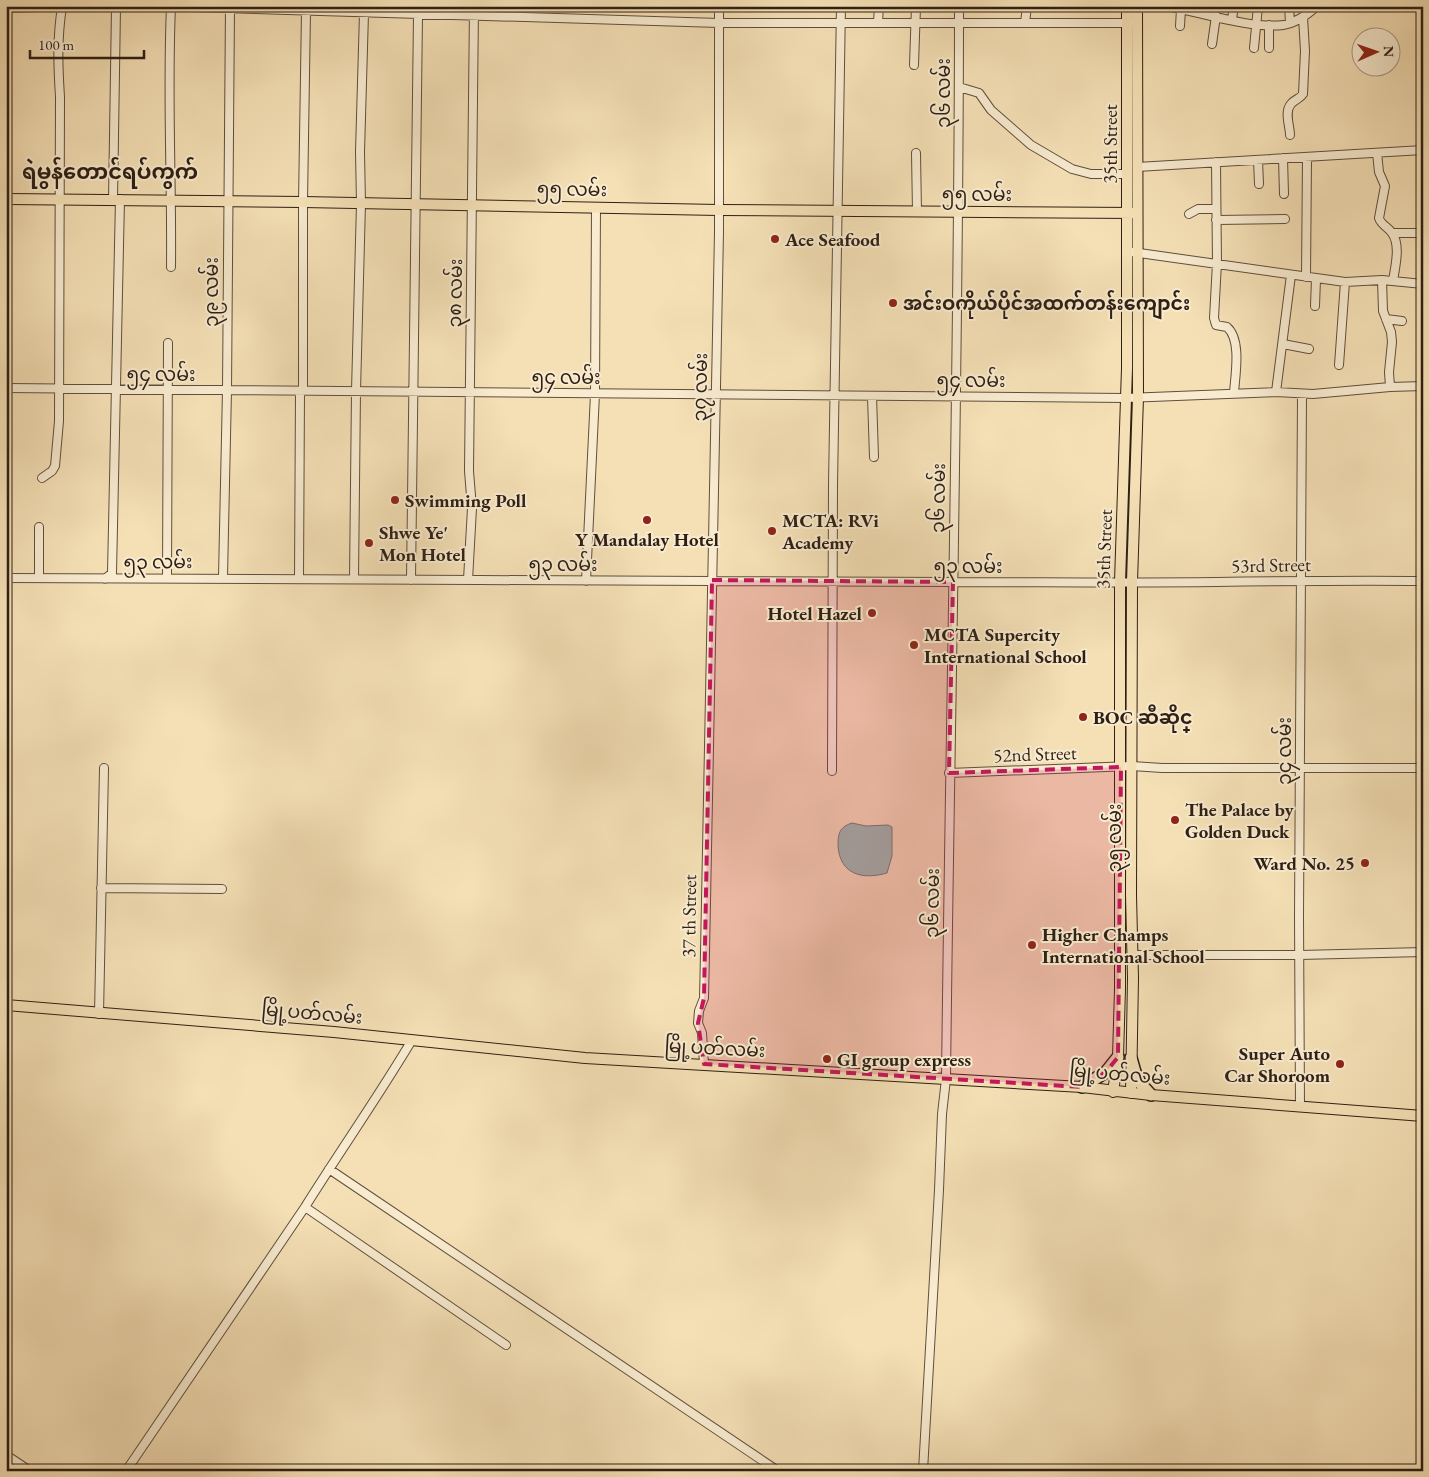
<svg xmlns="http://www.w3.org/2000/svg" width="1429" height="1477" viewBox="0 0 1429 1477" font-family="'EB Garamond','Noto Sans Myanmar',serif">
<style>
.water{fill:#9cbdac;stroke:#707e6f}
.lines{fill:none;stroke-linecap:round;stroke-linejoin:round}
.minor-casing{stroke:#604f3c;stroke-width:10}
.major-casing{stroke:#2e1f14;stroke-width:12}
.highway-casing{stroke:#2e1f14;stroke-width:14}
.minor{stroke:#f8ebd0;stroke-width:8}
.major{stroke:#f5e0b6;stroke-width:10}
.highway{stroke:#f5e0b6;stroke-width:11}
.marked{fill:#c2185b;fill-opacity:0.2;stroke:#c2185b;stroke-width:4;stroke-dasharray:10 6;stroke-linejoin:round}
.poi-dot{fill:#8f2418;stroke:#f8ebd0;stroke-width:2}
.labels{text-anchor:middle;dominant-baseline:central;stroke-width:4;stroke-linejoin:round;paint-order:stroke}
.street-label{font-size:19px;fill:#2e1f14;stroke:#f8ebd0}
.poi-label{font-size:19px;font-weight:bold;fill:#2e1f14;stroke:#f8ebd0;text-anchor:start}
.quarter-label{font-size:21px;font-weight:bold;fill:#2e1f14;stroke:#f8ebd0}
</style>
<rect width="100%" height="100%" fill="#f5e0b6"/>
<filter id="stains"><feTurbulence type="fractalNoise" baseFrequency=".004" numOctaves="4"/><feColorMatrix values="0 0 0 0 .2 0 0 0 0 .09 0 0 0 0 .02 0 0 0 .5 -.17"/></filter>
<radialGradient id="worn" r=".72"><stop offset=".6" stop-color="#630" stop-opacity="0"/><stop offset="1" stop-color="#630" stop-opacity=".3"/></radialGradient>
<!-- water -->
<path class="water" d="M852,823L866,826L888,825L892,827V856L887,873C863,880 840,875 838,846C838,834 839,827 852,823Z"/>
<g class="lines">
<!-- minor casing -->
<g class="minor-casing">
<path id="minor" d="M1166,6C1200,12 1251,29 1283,25C1296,23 1307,15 1317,6
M1289,6L1290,23
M6,8L70,6L190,7L719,23H1131
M1232,19L1234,6
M878,22L879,6
M1025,23L1027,6
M1180,26L1181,9
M1212,44L1216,16
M1254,48L1258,6
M1269,48V25
M914,65L916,6
M959,87L979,93L991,110L1031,145L1072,169L1091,174H1127
M1290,135C1290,126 1284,112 1291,104C1295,99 1300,99 1303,94L1305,51L1303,17
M916,153L917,212
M1377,153L1379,172L1385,186L1379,218C1381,225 1388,227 1392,233C1401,245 1395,267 1393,281
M1283,158L1284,194
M1258,160L1259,184
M1216,162L1217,263L1214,318L1216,325L1227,327C1242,340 1235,376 1234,393
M1137,167L1423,150
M113,200L116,7
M1189,214L1198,209H1216
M1216,220L1285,219
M1393,233H1423
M1132,252L1345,282L1382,280L1423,284
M171,267C172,180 167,94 171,7
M1291,275L1276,392L1313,394L1390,387
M1306,277L1307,157
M1382,280L1383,311L1391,332L1392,342L1389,372L1390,387L1423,386
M1315,306L1316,279
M1386,319L1402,321
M1283,344L1309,349
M1339,365L1345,282
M6,388L1126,398L1276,392
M303,391V202L306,11
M872,396L874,457
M42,478L52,471L55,466L59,421L60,97C58,66 57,38 62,7
M223,577L227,390L230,6
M6,578C322,579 637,581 953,582C1041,582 1129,583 1216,582C1285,581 1354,580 1423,581
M39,578V527
M167,578L168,343
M105,579L112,573L120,199
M299,579L300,391
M354,579L356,391L361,204L360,152L364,13
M411,580L418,15
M468,580L472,508L469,471L474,6
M586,581L595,394L596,208
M832,771L833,485L841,6
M949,773L1132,766L1162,768H1423
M101,888L222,889
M1133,955H1300L1423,952
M99,1014L104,768
M704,1064L702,1033L698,1023L699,1011L704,998L705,953L719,232V6
M1300,1107L1299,917L1302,395
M329,1169L778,1471
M305,1207L506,1345
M6,1455L30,1471
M126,1471L305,1207C340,1151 378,1097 412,1040
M923,1471L939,1190L942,1114L946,1079C950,722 959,364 959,6"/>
</g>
<!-- major casing -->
<g class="major-casing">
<path id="major" d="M6,199L303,202L719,210L1137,213
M6,1005L334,1032L585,1058L1082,1087L1151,1095L1423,1116
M1113,1092L1118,1057L1120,989V582L1127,368V6
M1131,1093L1133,978L1131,895L1132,582L1138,397L1137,6"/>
</g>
<!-- highway casing -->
<g class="highway-casing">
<path id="highway" d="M1131,1058L1135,1072L1140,1083L1151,1095
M1082,1087L1106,1072L1118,1057"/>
</g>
<!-- minor -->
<use href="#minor" class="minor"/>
<!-- major -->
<use href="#major" class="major"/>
<!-- highway -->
<use href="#highway" class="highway"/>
</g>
<!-- marked area -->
<path class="marked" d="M712,580L953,582L949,773L1121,767L1118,1057L1106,1072L1082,1087L704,1064L698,1023L704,998Z"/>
<!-- markers -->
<g class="poi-dot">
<circle cx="775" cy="239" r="5"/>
<circle cx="893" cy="303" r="5"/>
<circle cx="395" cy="500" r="5"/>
<circle cx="647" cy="520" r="5"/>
<circle cx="772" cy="531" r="5"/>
<circle cx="369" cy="543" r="5"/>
<circle cx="872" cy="613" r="5"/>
<circle cx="914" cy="645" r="5"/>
<circle cx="1083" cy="717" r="5"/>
<circle cx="1175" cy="820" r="5"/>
<circle cx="1365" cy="863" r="5"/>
<circle cx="1032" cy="945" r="5"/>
<circle cx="827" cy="1059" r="5"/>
<circle cx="1340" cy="1064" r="5"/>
</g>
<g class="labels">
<!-- street labels -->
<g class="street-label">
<text transform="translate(943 93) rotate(-90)">၃၆ လမ်း</text>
<text transform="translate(1110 144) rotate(-90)">35th Street</text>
<text transform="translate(572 189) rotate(1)">၅၅ လမ်း</text>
<text x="977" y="194">၅၅ လမ်း</text>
<text transform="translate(211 292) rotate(-90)">၃၉ လမ်း</text>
<text transform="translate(455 293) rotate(-89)">၃၈ လမ်း</text>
<text x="161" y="374">၅၄ လမ်း</text>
<text x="566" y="377">၅၄ လမ်း</text>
<text x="971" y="380">၅၄ လမ်း</text>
<text transform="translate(700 387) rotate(-89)">၃၇ လမ်း</text>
<text transform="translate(938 498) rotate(-89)">၃၆ လမ်း</text>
<text transform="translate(1104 549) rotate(-88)">35th Street</text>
<text transform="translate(158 562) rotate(-1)">၅၃ လမ်း</text>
<text x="563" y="564">၅၃ လမ်း</text>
<text transform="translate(1271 565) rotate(-1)">53rd Street</text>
<text x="968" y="566">၅၃ လမ်း</text>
<text transform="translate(1284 751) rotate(-90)">၃၄ လမ်း</text>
<text transform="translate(1035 754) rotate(-2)">52nd Street</text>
<text transform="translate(1114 838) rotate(-90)">၃၅ လမ်း</text>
<text transform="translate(932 903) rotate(-89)">၃၆ လမ်း</text>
<text transform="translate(689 916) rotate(-89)">37 th Street</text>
<text transform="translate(312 1013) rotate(5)">မြို့ပတ်လမ်း</text>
<text transform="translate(715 1048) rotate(3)">မြို့ပတ်လမ်း</text>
<text transform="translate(1120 1074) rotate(5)">မြို့ပတ်လမ်း</text>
</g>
<!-- poi labels -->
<g class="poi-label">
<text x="785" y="239">Ace Seafood</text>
<text x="903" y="303">အင်းဝကိုယ်ပိုင်အထက်တန်းကျောင်း</text>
<text x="405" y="500">Swimming Poll</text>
<text x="782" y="520">MCTA: RVi<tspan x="782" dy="22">Academy</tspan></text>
<text x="379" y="532">Shwe Ye'<tspan x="379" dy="22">Mon Hotel</tspan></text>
<text x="647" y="539" text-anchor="middle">Y Mandalay Hotel</text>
<text x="862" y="613" text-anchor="end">Hotel Hazel</text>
<text x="924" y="634">MCTA Supercity<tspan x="924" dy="22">International School</tspan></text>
<text x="1093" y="717">BOC ဆီဆိုင္</text>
<text x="1185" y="809">The Palace by<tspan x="1185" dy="22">Golden Duck</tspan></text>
<text x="1355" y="863" text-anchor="end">Ward No. 25</text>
<text x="1042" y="934">Higher Champs<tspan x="1042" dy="22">International School</tspan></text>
<text x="1330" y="1053" text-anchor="end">Super Auto<tspan x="1330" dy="22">Car Shoroom</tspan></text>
<text x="837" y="1059">GI group express</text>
</g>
<!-- quarter labels -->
<g class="quarter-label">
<text x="110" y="171">ရဲမွန်တောင်ရပ်ကွက်</text>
</g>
</g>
<!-- margin -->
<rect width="1429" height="1477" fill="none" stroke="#f5e0b6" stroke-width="25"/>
<rect x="8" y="8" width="1414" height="1462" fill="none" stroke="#2e1f14" stroke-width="2.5"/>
<rect x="12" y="12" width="1404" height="1452" fill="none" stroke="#2e1f14"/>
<!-- north arrow -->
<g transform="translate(1376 52) rotate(88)"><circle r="24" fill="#f8ebd0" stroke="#a79985"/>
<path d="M0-4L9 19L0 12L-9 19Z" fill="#8f2418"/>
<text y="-8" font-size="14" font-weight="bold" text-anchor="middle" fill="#2e1f14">N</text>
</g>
<!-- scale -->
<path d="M30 50v8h114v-8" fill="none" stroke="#2e1f14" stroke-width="2.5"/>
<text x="38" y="50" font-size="15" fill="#2e1f14" stroke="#f8ebd0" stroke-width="4" paint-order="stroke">100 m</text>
<rect width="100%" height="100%" filter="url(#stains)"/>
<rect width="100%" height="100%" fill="url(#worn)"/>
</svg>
